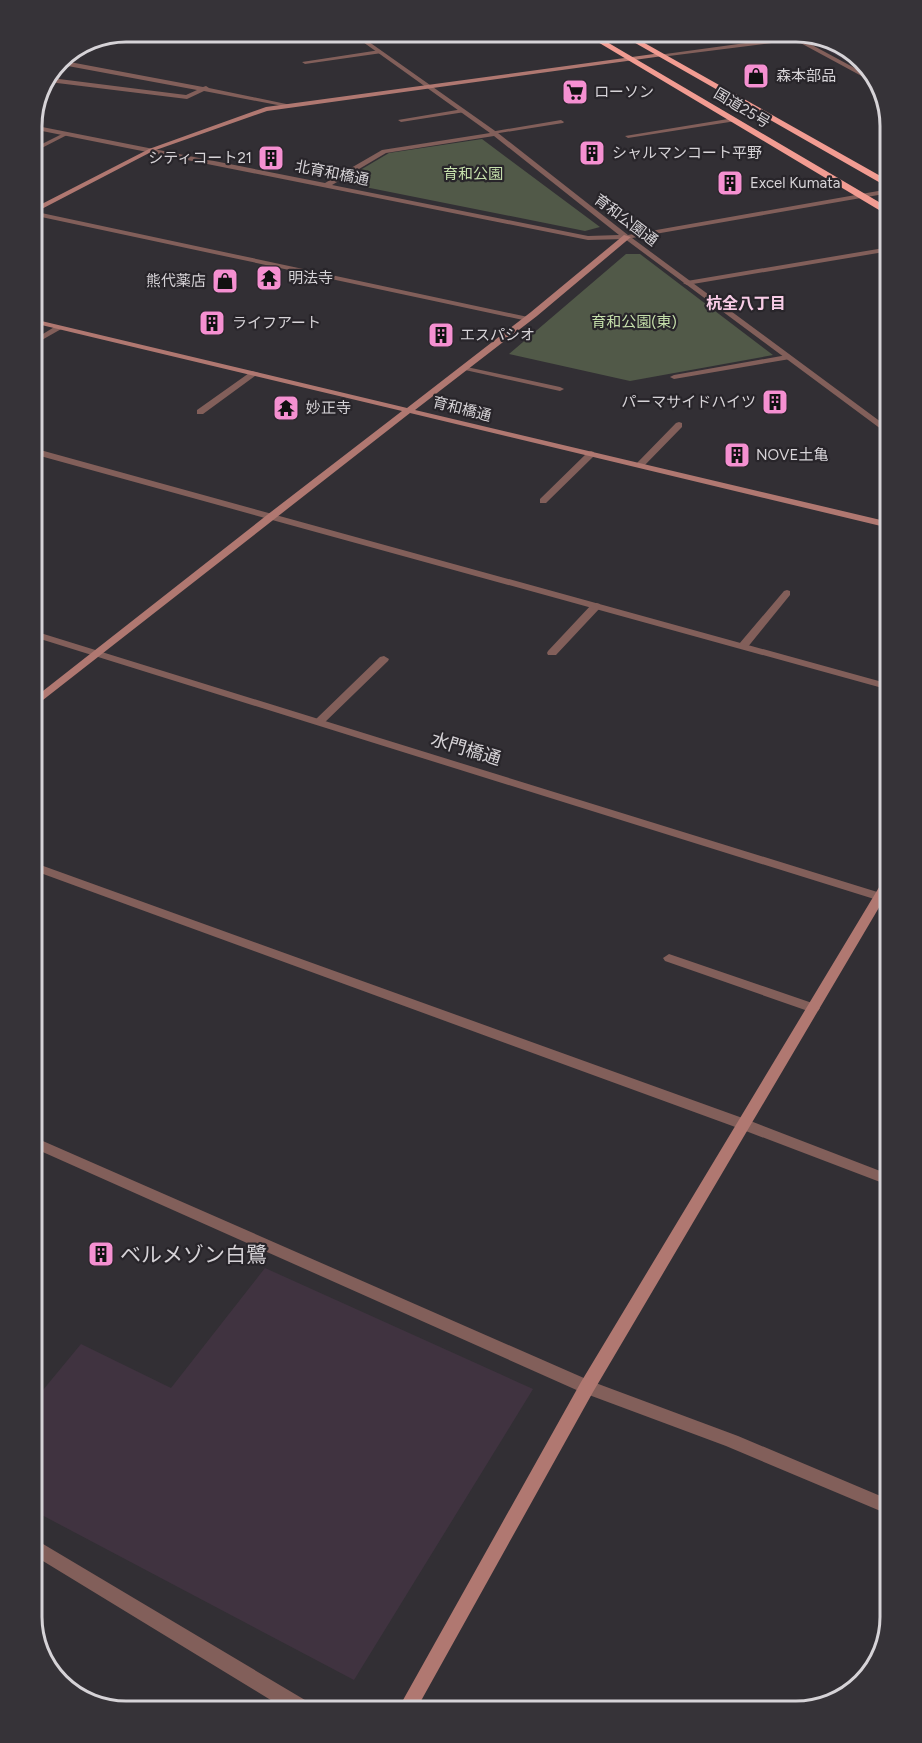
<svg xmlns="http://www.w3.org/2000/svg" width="922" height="1743" viewBox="0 0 922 1743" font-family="Figtree,'Noto Sans JP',sans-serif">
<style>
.industrial{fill:#403340}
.built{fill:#3e3641}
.green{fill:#515948}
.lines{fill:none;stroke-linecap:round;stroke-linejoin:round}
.lane{fill:#825f5a;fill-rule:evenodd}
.street{fill:#825f5a;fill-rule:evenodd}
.secondary{fill:#b07871;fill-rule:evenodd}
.highway{fill:#f29c92;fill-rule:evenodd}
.rail-casing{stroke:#99969b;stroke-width:4}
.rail{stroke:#28252a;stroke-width:2;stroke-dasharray:7;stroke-linecap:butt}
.labels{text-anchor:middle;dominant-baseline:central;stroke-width:4.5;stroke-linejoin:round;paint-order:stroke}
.far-poi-label{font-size:15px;fill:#d6d3d7;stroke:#28252a;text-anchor:start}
.far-street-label{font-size:15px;fill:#d6d3d7;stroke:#28252a}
.far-park-label{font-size:15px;fill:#c5dfab;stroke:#28252a}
.far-neighbourhood-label{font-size:16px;font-weight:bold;fill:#f9cde7;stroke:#28252a}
.street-label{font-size:18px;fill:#d6d3d7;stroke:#28252a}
.near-poi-label{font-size:21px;fill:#d6d3d7;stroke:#28252a;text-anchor:start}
.rim{fill:none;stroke:#d6d3d7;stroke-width:3}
</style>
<rect width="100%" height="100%" fill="#322f34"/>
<!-- industrial -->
<path class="industrial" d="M265,1268L533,1389L354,1680L38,1513V1396L81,1344L171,1388Z"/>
<!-- built -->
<path class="built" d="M794,32H803L849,48L870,74Z"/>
<!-- green -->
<path class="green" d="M482,139L600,227L585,231L340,182L389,153Z
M626,254H640L773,355L630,381L509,354Z"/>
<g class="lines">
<!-- lane -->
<path class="lane" d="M380,50L382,53L305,64L302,62Z
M463,109L465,112L401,122L398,120Z
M734,118L736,121L628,138L625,136Z
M561,120L564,122L563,123L493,134L490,132Z
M64,133L69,134L32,153V149Z
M884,248V252L687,285L683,283L687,281Z
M787,355H790V359L674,379L670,377L674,375Z
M462,366L560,387L564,389L560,391L465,370L461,368Z
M252,371L259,373L203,414H197V410Z
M679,422L682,423V427L643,467H637V463L676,423Z
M591,451L594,452V456L546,503H540V499L588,452Z
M787,590L790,591V595L747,648H739L738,646L739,644L784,591Z
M596,603L600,604V608L556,655H548L547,653L548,651L592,604Z
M384,656L389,659L388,661L323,724H315L314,722L315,720L380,657Z
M669,954L818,1005L820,1008L818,1011H808L665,961L663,958Z"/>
<!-- street -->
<path class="street" d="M239,32H296L264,37Z
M349,32H355L498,133L628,235L884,190V194L632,238L885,425V432L625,239L588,240L32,129V125L325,183L382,150L490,133ZM494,136L619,235L588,236L332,185L386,153Z
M788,32L875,79L880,86L795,40L661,57L658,55L790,37L785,34Z
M59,60L203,87L206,86L209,88L291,105L288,107L204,91L187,99L49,82L51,78L186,95L197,90L57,64Z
M32,211L528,317L532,319L528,321L32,215Z
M56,326L63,328L33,345V340Z
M33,448L886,683V689L33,454Z
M34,631L887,895V903L34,637Z
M35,863L748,1120L888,1174V1185L738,1128L35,871Z
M36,1138L593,1382L738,1436L890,1500V1515L726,1446L581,1392L36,1149Z
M38,1541L310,1703L312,1709L287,1710L38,1558Z"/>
<!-- secondary -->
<path class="secondary" d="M661,53L663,56L267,111L153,151L32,214V209L149,149L266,107Z
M624,235L631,237L537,316L415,410L885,521V527L410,413L34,707V698L267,515L402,411L33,323V319L407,408L531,312Z
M887,880V894L593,1392L417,1708L398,1709L581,1382L881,884Z"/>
<!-- highway -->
<path class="highway" d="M581,32H590L884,205V213Z
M616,32H625L884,178V185Z"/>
<!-- rail casing -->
<g class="rail-casing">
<path id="rail" d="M815,36L859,59"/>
</g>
<!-- rail -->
<use href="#rail" class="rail"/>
</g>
<!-- icons -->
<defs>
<g id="shop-square" transform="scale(1.35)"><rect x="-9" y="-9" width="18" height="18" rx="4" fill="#f590d1" stroke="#28252a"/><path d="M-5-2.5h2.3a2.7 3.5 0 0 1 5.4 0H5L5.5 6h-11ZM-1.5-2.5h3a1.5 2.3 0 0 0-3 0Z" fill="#111"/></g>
<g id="supermarket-square" transform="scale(1.35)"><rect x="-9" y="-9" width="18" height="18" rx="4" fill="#f590d1" stroke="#28252a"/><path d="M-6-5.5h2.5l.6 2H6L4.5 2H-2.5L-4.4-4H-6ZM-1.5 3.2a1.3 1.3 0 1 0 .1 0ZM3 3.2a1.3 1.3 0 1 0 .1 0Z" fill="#111"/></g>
<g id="building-square" transform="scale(1.35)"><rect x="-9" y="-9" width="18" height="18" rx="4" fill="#f590d1" stroke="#28252a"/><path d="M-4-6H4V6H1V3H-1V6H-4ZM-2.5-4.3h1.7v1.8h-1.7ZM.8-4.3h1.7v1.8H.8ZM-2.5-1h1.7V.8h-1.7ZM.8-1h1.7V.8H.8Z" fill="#111"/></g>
<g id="temple-square" transform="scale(1.35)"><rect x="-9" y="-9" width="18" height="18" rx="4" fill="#f590d1" stroke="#28252a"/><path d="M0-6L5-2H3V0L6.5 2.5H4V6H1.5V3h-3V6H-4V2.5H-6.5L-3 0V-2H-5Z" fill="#111"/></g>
</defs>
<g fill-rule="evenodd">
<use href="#shop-square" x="756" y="76"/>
<use href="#supermarket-square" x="575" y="92"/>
<use href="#building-square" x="592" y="153"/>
<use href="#building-square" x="271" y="158"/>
<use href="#building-square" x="730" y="183"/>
<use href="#temple-square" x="269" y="278"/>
<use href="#shop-square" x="225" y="281"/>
<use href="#building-square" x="212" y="323"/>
<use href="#building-square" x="441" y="335"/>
<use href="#building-square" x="775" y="402"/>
<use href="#temple-square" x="286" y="408"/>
<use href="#building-square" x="737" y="455"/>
<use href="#building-square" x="101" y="1254"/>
</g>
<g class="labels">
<!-- far-poi labels -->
<g class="far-poi-label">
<text x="776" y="76">森本部品</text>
<text x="594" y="92">ローソン</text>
<text x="612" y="153">シャルマンコート平野</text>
<text x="252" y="158" text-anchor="end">シティコート21</text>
<text x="750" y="183">Excel Kumata</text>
<text x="288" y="278">明法寺</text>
<text x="206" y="281" text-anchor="end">熊代薬店</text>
<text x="232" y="323">ライフアート</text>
<text x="460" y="335">エスパシオ</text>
<text x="756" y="402" text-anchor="end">パーマサイドハイツ</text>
<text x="306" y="408">妙正寺</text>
<text x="756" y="455">NOVE土亀</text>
</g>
<!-- far-street labels -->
<g class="far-street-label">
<text transform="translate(742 108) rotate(31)">国道25号</text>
<text transform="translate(332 173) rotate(11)">北育和橋通</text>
<text transform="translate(626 220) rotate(37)">育和公園通</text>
<text transform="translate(462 409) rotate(14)">育和橋通</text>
</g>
<!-- far-park labels -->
<g class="far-park-label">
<text x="473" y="174">育和公園</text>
<text x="634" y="322">育和公園(東)</text>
</g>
<!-- far-neighbourhood labels -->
<g class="far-neighbourhood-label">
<text x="746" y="303">杭全八丁目</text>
</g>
<!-- street labels -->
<g class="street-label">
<text transform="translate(466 749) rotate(17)">水門橋通</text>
</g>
<!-- near-poi labels -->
<g class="near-poi-label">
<text x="120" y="1254">ベルメゾン白鷺</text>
</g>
</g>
<!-- crop -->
<path d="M0 0H922V1743H0ZM126 42H796A84 84 0 0 1 880 126V1617A84 84 0 0 1 796 1701H126A84 84 0 0 1 42 1617V126A84 84 0 0 1 126 42Z" fill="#363338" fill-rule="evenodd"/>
<path class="rim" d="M126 42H796A84 84 0 0 1 880 126V1617A84 84 0 0 1 796 1701H126A84 84 0 0 1 42 1617V126A84 84 0 0 1 126 42Z"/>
</svg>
